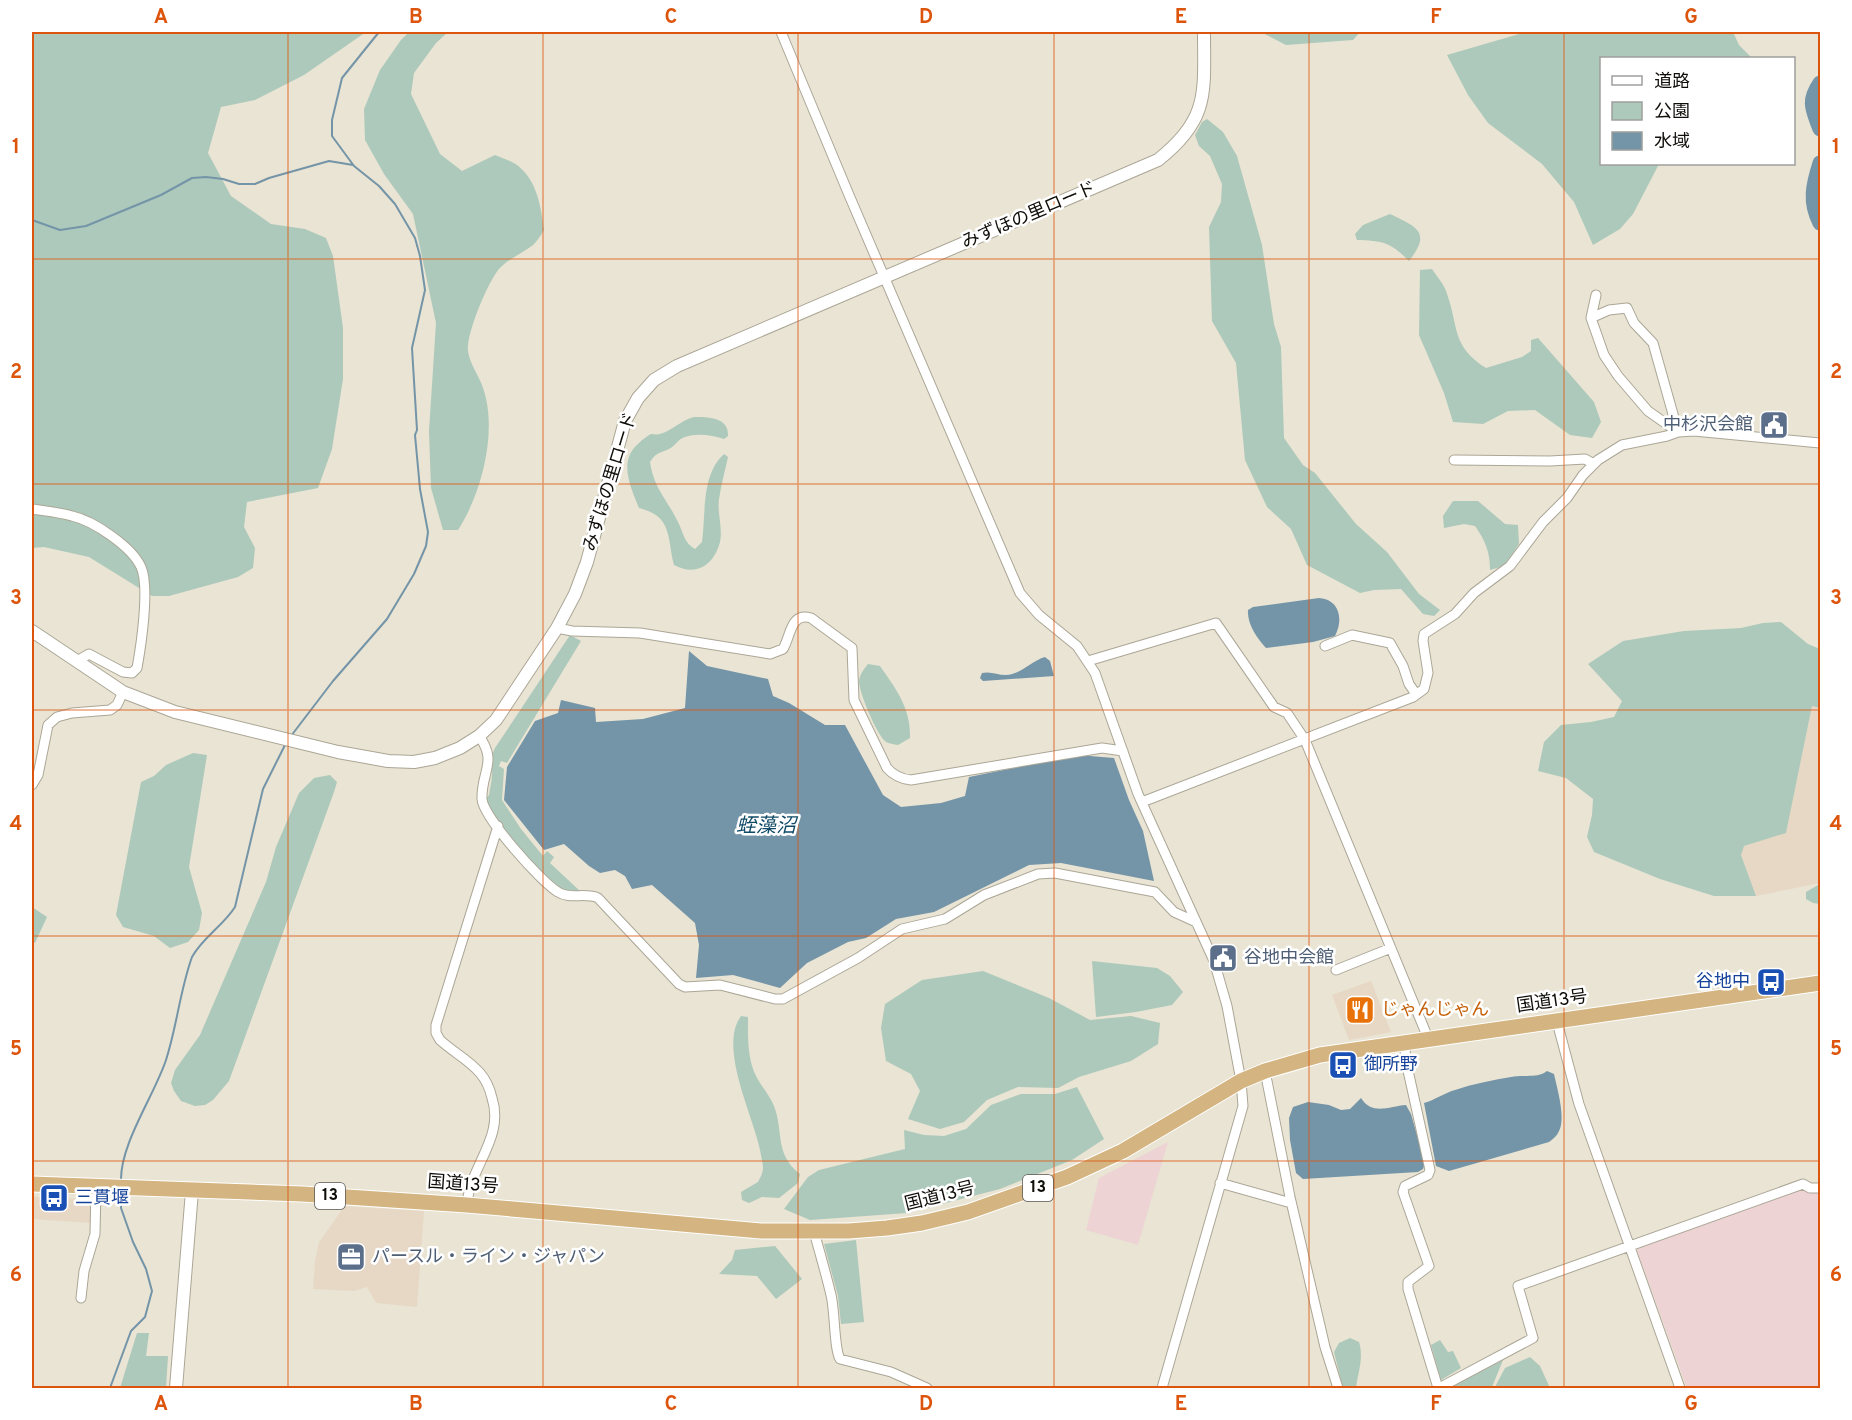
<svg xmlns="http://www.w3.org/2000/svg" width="1852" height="1420" viewBox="0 0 1852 1420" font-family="Overpass,'Noto Sans JP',sans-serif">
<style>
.commercial{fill:#e7d8c5}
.industrial{fill:#edd3d4}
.green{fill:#adc9bb}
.water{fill:#7494a8}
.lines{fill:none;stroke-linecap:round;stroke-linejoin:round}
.stream{stroke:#7494a8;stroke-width:2}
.river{stroke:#7494a8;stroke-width:15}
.minor-casing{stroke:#aba696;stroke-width:11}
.tertiary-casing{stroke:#aba696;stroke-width:14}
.trunk-casing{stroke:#fff;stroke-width:17}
.minor{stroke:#fff;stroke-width:9}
.tertiary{stroke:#fff;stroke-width:12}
.trunk{stroke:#d4b480;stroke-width:15}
.grid{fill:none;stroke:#dd550c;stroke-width:1.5;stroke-opacity:0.55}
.labels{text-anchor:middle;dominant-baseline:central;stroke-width:5;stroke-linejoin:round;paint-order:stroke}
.shield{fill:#fff;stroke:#585653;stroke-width:1.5}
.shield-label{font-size:16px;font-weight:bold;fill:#100e09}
.street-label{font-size:18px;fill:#100e09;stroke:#fff}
.service-label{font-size:18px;fill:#4e5e75;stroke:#fff;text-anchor:start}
.transit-label{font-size:18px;fill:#164399;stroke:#fff;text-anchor:start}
.food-label{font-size:18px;fill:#c56008;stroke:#fff;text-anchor:start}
.water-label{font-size:20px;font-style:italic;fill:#0e4966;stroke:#fff}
.neatline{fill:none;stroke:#dd550c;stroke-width:2}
.grid-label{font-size:20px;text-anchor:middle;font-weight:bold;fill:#dd550c}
</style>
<rect width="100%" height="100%" fill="#e9e4d3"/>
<!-- commercial -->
<path class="commercial" d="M1812,705L1820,708V883L1756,896L1741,855V850L1744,846L1786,832Z
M1371,981L1391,1032L1349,1040L1332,995Z
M32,1196L45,1198L92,1199L91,1223L32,1219Z
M343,1206L424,1211L417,1307L376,1303L367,1287L354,1291L313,1289L315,1261L319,1242L342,1210Z"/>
<!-- industrial -->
<path class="industrial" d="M1168,1142L1138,1245L1086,1230L1099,1178Z
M1801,1188L1820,1190V1388H1687L1636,1248Z"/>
<!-- green -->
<path class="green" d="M32,32H366L304,75L255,100L221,107L208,153L231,196L271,224L305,229L326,238L333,256L343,328V379L332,449L318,488L247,502L244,527L255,548L253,568L238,577L169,596H152L89,557L44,547L32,548Z
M409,32H448L436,43L414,73L411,94L440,154L462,171L495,155C502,158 511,161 517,165C537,180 541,207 544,230C541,235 537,241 533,245C523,253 508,259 499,269C487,284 470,326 468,345C466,359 479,375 483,388C498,430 482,493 458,530H443L431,488L429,431L436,323L413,214L384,174L365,140L364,109L380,70L401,40Z
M1261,32H1260H1360L1353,40L1286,45Z
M1526,32H1733L1739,45L1752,58H1602V164H1659L1633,214L1620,229L1593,245L1574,202L1542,164L1488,123L1468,95L1447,55Z
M1207,119L1223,132L1237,156L1262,245L1274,324L1281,347L1284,438L1303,465L1315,473L1356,524L1387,552L1419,594L1440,610L1434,616L1423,614L1401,589L1374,590L1360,593L1307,565L1291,529L1267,507L1245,460L1236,363L1212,321L1209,227L1221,202L1222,184L1210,156L1199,146L1195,135L1202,122Z
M1390,214C1417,227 1432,232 1409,261C1390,242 1384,241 1357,240L1355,234L1363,225Z
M1432,269C1437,277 1445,285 1447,294C1459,327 1451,346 1486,368L1522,357L1531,351V340L1538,338L1594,402L1601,422L1592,438L1570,435L1535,410L1508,411L1483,424L1453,422L1444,393L1419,335L1420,270Z
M694,417C708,417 729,417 728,436L724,439C712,435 697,433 685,437C678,439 675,446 669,449C661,453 656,452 650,462C654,489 667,499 678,522C683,532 684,543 695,549L702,542C706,513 701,475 724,454L728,457C725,471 721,485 719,499C717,513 723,528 720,542C714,565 696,577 674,565C667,538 673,516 639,508C630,486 618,460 639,443C642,440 647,436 651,434C654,434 657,435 660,434C672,431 681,420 694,417Z
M1453,501H1478L1505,524L1518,525L1519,544L1504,566L1490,570C1490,552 1485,540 1475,526L1464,524L1444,528L1443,516Z
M1781,622L1808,644L1820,649V708L1812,706L1786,833L1744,846L1741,855L1756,896H1714L1660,879L1594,852L1587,837L1592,815L1593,799L1566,778L1538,771L1544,742L1561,725L1591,722L1614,717L1622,701L1588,664L1623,641L1684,631L1741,628L1763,623Z
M570,635L581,641L507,763L501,761L499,766L504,769L502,800L521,829L543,856L547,851L554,857L550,863L581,892H566L558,889C532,862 498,835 486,798L489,795C490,788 492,781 492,774C493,763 489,760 495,748Z
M868,664L880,666C896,689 911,708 910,738L898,745C894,744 888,744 885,741C876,733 859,692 859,681C860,674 864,669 868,664Z
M193,753L207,755L189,867L202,913L199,930L188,942L170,948L154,936L123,927L116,915L141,782L154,776L166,765Z
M330,775L337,782L334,792L229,1081L213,1100L205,1105L195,1106L181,1101L174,1091L171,1083L175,1070L200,1035L266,882L276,847L299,793L314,778Z
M1820,884V883V904L1813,903L1806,899V892Z
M32,907L47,917L35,943L32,941Z
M1092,961L1157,968L1170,976L1183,992L1172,1005L1136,1012L1096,1017Z
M983,971L1049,998L1090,1020L1131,1016L1160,1023L1158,1044L1131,1061L1079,1077L1058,1088L1018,1087L987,1100L964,1122L940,1129L908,1119L920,1091L911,1074L886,1061L881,1028L885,1004L922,980Z
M741,1016L748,1017C748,1038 747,1059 757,1078C762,1087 770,1096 774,1106C784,1132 774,1154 800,1174L798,1183L779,1198L762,1197L749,1203L742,1200L741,1192L758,1182C760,1178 763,1173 763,1168C763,1163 761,1156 760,1150C753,1115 718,1047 741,1016Z
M1077,1087L1104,1139L1072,1160L1000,1189L907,1213L810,1220L784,1209L808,1177L819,1170L905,1149L904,1130L924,1135L944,1136L966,1129L991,1105L1021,1094H1055Z
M856,1240L864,1322L841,1324L838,1296L824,1244Z
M775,1246L802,1279L776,1299L757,1276L719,1274L732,1260L735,1250Z
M137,1333H149L146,1356H168L166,1388H120Z
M1350,1338L1359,1342C1364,1358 1358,1372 1356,1388H1343L1334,1352L1339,1343Z
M1440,1340L1448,1352L1453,1351L1461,1368L1441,1380L1431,1345Z
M1530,1357L1540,1366L1550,1388H1496L1495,1387L1505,1368Z
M1503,1360L1492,1387L1493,1388H1448Z"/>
<!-- water -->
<path class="water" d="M1319,598C1339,599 1344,619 1335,636L1313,642L1266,648C1257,638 1247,624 1248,610L1253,607Z
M689,651L707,666L768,679L773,696L789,703L825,725H845L883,795L901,807L941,803L965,796L969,777L1078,755L1114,758L1129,800L1143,831L1154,881L1061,863L1029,865L934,912L896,919L866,938L848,942L807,963L780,988L733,975L696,978L699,945L695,923L652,885L632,889L625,876L615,870L600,873L589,866L564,844L544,850L504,800L507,767L535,721L558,713L561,700L595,708L596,722L643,719L685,708Z
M1045,657L1050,661L1054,676L983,681L980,678L982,673C991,671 997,675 1006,675C1020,675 1031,661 1045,657Z
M1547,1071L1554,1074C1557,1088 1566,1118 1559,1131C1557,1136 1553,1139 1549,1142L1449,1171L1436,1166L1424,1103C1435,1100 1444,1093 1455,1090C1473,1084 1492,1080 1511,1077C1523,1074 1537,1079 1547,1071Z
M1361,1098C1372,1116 1390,1106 1406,1105L1411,1114L1425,1163L1423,1169L1418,1172L1303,1179L1296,1173L1290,1140L1289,1118L1293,1107L1308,1102L1329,1105L1341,1110L1350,1109Z"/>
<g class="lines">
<!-- stream -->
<path class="stream" d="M32,220L60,230L86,226L161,195L192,178L206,177L223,179L239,184H255L269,178L329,161L353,165
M291,736L333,681L387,619L414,574L426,546L428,532L420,489L415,435L417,430L412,348L425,290L420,256L415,238L395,204L379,186L354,166L332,136V120L342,78L379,32
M121,1181C120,1144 154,1096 166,1060C177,1026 180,990 192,957C203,937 223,926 235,907L263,789L286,743
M110,1388L131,1331L145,1317L152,1291L146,1269L133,1242L121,1208V1193"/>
<!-- river -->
<path class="river" d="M1820,83C1807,102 1813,110 1820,129
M1820,163C1813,185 1809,202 1820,223"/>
<!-- minor casing -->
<g class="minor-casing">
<path id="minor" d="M781,32L849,195L1020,593L1039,615L1077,646L1095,673L1138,794L1214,961L1227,1006L1241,1081L1243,1106L1162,1388
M1596,295L1591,318L1604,355L1618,376L1648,411L1678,432
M1591,318L1609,310L1627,308L1634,323L1653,343L1678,432
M1454,460L1550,461L1585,459L1594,464
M32,509C45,511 59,512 72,516C94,521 132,547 141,567C150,587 141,646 137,668L132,673L123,672L89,654L77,661
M557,628L572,631L640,633L770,654L783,649C791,636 790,612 811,618L852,648L854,700L887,768C894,776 901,779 911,780L1102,748L1123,751
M1325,646L1352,635L1390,643L1403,666L1409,684L1416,694
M1088,661L1216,623L1274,707L1287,713L1305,740L1428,1038
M479,736C498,762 481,772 482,799C483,817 541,882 558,892C570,900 585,892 598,898L679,984L685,987L720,985L775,999H783L858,958L902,929L945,919L984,895L1038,874L1055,873L1155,892L1174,912L1196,922
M32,785L38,775L48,725L57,717L72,713L110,710L117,705L123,692
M1142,802L1413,697L1424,689L1428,673L1423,641L1424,634L1455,614L1474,593L1510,566L1543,522L1567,498L1583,475L1598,460L1622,445L1667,436L1678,432L1694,431L1820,443
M1336,970L1391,948
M1557,1022L1579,1104L1680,1388
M1406,1042L1405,1057L1430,1170L1428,1175L1405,1186L1403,1192L1429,1266L1408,1282V1289L1438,1388
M1265,1071L1290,1197L1325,1347L1338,1388
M1220,1183L1291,1203
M467,1205C469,1167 505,1138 492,1098C490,1089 486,1080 480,1073C469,1060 453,1052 440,1040L436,1033V1025L498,826
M814,1232C820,1253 826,1274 831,1295C835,1310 834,1349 840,1359L891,1372L927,1388
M81,1298L84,1271L95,1234L96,1187
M1439,1388L1533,1338L1518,1286L1803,1184L1810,1188H1820"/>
</g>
<!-- tertiary casing -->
<g class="tertiary-casing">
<path id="tertiary" d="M32,631L123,692L175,712L338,752L388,761L414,762L435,758L460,748L479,736L496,720L557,628L575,594L587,562L625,421L638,398L654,380L677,366L1158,160C1210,119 1204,92 1204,32
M176,1388L192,1191"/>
</g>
<!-- trunk casing -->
<g class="trunk-casing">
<path id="trunk" d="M32,1184L302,1194L467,1205L761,1231H849L887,1228L922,1223L968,1212L1067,1177L1123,1151L1241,1081L1265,1071L1320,1055L1820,983"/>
</g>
<!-- minor -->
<use href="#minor" class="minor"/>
<!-- tertiary -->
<use href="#tertiary" class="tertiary"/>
<!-- trunk -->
<use href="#trunk" class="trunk"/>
</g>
<!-- grid -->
<path class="grid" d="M288,32V1388M543,32V1388M798,32V1388M1054,32V1388M1309,32V1388M1564,32V1388M32,259H1820M32,484H1820M32,710H1820M32,936H1820M32,1161H1820"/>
<!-- icons -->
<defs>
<g id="civic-square" transform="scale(1.5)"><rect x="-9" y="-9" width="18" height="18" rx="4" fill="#5c6f8a" stroke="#fff"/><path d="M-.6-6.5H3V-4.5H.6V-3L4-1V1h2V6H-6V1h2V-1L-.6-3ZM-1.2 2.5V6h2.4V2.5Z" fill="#fff"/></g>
<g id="bus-square" transform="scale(1.5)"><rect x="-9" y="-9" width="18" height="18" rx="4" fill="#1a4fb4" stroke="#fff"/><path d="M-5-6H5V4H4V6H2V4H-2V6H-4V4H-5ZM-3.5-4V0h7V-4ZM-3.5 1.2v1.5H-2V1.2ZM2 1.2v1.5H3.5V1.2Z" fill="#fff"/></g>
<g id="restaurant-square" transform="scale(1.5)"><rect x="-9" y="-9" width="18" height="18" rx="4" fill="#e8710a" stroke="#fff"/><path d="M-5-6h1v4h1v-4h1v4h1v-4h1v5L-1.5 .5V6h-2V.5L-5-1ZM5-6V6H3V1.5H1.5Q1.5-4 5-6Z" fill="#fff"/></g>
<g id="office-square" transform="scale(1.5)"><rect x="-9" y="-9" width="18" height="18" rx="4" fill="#5c6f8a" stroke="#fff"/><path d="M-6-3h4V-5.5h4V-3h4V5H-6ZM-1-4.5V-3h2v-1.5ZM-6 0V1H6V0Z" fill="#fff"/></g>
</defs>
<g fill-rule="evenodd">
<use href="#civic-square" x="1774" y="425"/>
<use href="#civic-square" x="1223" y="958"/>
<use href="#bus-square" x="1771" y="982"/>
<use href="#restaurant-square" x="1360" y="1010"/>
<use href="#bus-square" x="1343" y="1065"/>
<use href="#bus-square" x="54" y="1198"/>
<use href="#office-square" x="351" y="1257"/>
</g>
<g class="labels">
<!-- shield labels -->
<g class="shield">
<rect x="1023" y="1175" width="30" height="26" rx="4.5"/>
<rect x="315" y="1183" width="30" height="26" rx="4.5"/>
</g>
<g class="shield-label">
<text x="1038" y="1188">13</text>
<text x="330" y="1196">13</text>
</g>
<!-- street labels -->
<g class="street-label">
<text transform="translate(1029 216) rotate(-23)">みずほの里ロード</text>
<text transform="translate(611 482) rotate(-73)">みずほの里ロード</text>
<text transform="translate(1552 1002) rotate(-8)">国道13号</text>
<text transform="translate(463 1185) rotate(4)">国道13号</text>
<text transform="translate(940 1197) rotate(-14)">国道13号</text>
</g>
<!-- service labels -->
<g class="service-label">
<text x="1753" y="425" text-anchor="end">中杉沢会館</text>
<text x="1244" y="958">谷地中会館</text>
<text x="372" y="1257">パースル・ライン・ジャパン</text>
</g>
<!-- transit labels -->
<g class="transit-label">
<text x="1750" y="982" text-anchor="end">谷地中</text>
<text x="1364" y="1065">御所野</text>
<text x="75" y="1198">三貫堰</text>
</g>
<!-- food labels -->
<g class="food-label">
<text x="1381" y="1010">じゃんじゃん</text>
</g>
<!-- water labels -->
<g class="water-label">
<text x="766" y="827">蛭藻沼</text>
</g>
</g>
<!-- border -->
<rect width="1852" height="1420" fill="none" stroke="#ffffff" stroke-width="66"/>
<!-- legend -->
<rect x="1600" y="57" width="195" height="108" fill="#ffffff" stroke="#9f9f9d" stroke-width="1.5"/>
<rect x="1612" y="76" width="30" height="9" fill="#ffffff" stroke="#9f9f9d" stroke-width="1.5"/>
<text x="1654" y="87" font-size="18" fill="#100e09">道路</text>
<rect x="1612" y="102" width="30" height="18" fill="#adc9bb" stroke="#9f9f9d" stroke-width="1.5"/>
<text x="1654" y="117" font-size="18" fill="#100e09">公園</text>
<rect x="1612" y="132" width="30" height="18" fill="#7494a8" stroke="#9f9f9d" stroke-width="1.5"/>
<text x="1654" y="147" font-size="18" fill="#100e09">水域</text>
<rect x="33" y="33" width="1786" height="1354" class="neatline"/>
<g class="grid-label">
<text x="161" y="23">A</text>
<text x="416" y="23">B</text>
<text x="671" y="23">C</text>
<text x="926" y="23">D</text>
<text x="1181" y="23">E</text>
<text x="1436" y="23">F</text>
<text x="1691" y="23">G</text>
<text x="16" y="153">1</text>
<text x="1836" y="153">1</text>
<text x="16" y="378">2</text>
<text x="1836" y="378">2</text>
<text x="16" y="604">3</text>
<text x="1836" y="604">3</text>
<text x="16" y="830">4</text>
<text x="1836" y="830">4</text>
<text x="16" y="1055">5</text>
<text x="1836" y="1055">5</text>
<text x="16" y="1281">6</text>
<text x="1836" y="1281">6</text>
<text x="161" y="1410">A</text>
<text x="416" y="1410">B</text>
<text x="671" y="1410">C</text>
<text x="926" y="1410">D</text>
<text x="1181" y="1410">E</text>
<text x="1436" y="1410">F</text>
<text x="1691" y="1410">G</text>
</g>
</svg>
